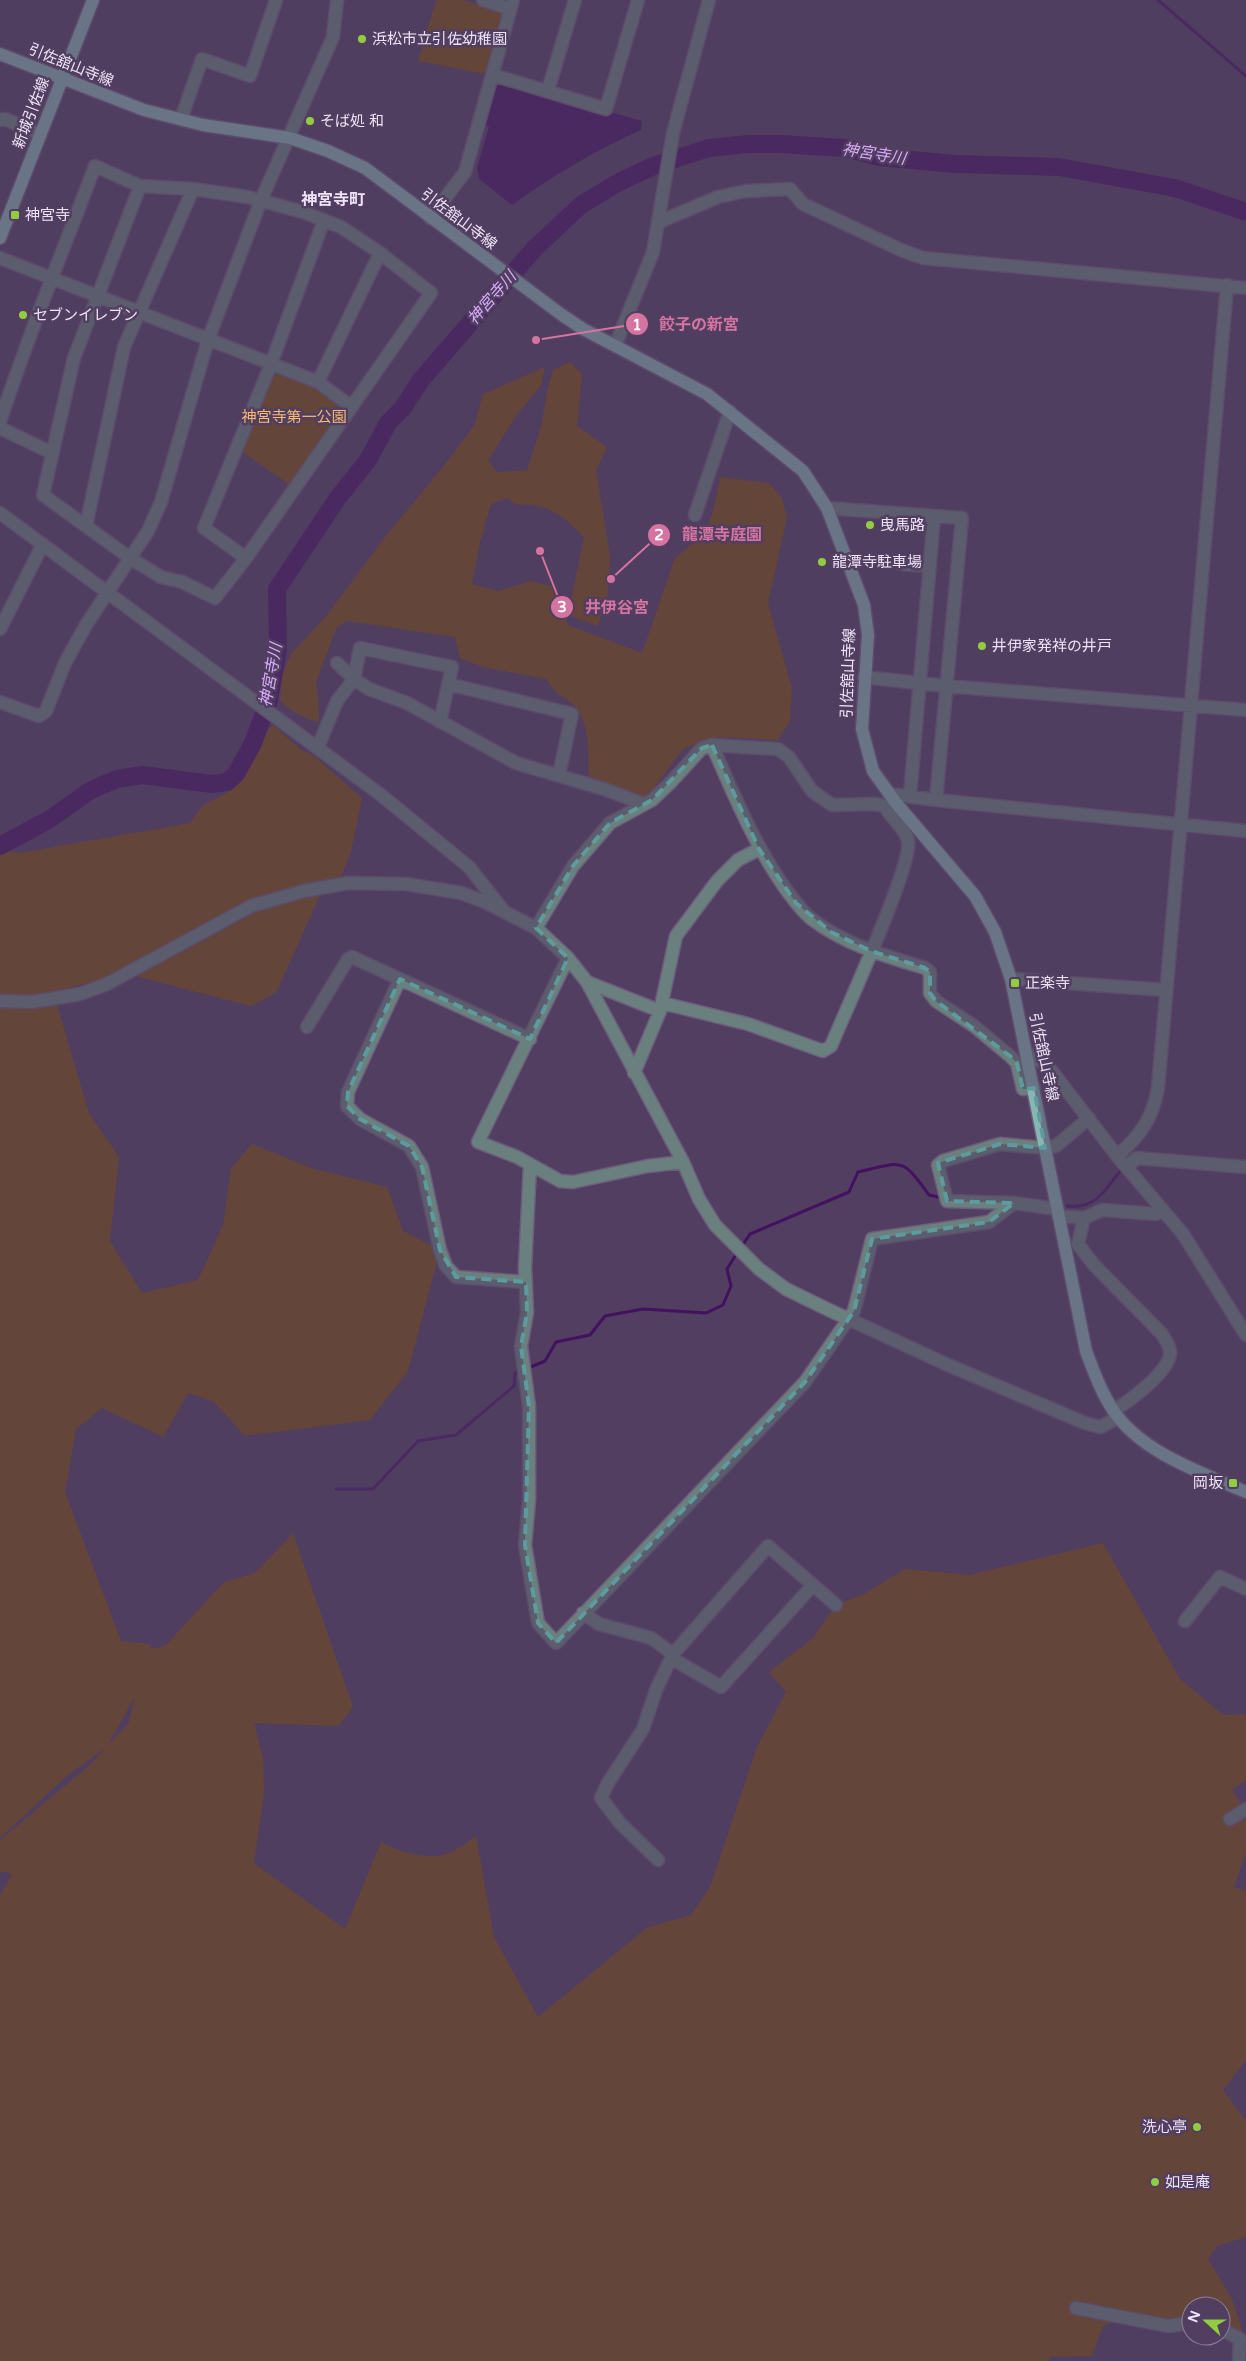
<svg xmlns="http://www.w3.org/2000/svg" width="1246" height="2361" viewBox="0 0 1246 2361" font-family="'Varela Round','Noto Sans JP',sans-serif">
<style>
.green{fill:#7a4e0d;fill-rule:evenodd}
.water{fill:#43115f}
.lines{fill:none;stroke-linecap:round;stroke-linejoin:round}
.stream{stroke:#43115f;stroke-width:3}
.river{stroke:#43115f;stroke-width:18}
.minor-casing{stroke:#6d5c7b;stroke-width:15}
.major-casing{stroke:#6d5c7b;stroke-width:15}
.minor{stroke:#69807e;stroke-width:12}
.major{stroke:#87b7b3;stroke-width:12}
.marked{fill:none;stroke:#5d9c9e;stroke-width:4;stroke-dasharray:10 6;stroke-linejoin:round}
.poi-dot{fill:#91cd3f;stroke:#513e60;stroke-width:2}
.labels{text-anchor:middle;dominant-baseline:central;stroke-width:5;stroke-linejoin:round;paint-order:stroke}
.poi-label{font-size:15px;fill:#ede2f6;stroke:#513e60;text-anchor:start}
.street-label{font-size:15px;fill:#ede2f6;stroke:#513e60}
.park-label{font-size:15px;fill:#f8b970;stroke:#513e60}
.water-label{font-size:16px;font-style:italic;fill:#d7acf9;stroke:#513e60}
.neighbourhood-label{font-size:16px;font-weight:bold;fill:#ede2f6;stroke:#513e60}
.leader{fill:none;stroke:#d573a1;stroke-width:2}
.callout-dot{fill:#d573a1;stroke:#513e60;stroke-width:2}
.mark-label{font-size:15px;text-anchor:middle;font-weight:bold;fill:#fff}
.callout-label{font-size:16px;text-anchor:middle;font-weight:bold;fill:#d573a1;stroke:#513e60;stroke-width:5;stroke-linejoin:round;paint-order:stroke}
</style>
<rect width="100%" height="100%" fill="#513e60"/>
<!-- green -->
<path class="green" d="M436,0H463L504,13L486,74L418,61Z
M570,362L582,374L577,426L607,447L596,471L610,555L608,593L598,626L568,615L584,537C565,517 546,502 517,505L507,498L491,504L480,542L472,584L498,591L531,581L551,586L568,625L642,653L675,558L705,534L714,508L720,477L769,483L782,498L787,518L768,603L792,689L790,721L778,740L715,737L683,749L645,800L589,777C588,755 590,728 577,709C567,696 556,698 547,679L483,667L460,658L455,637L347,621L337,627L316,682L319,706V722C303,719 292,711 280,701L282,675L291,654L327,615L385,537L442,468L474,426L483,394L545,367L541,385L516,416L488,460L497,472L527,470L541,427L548,388L553,370Z
M274,372L315,387L345,408L290,485L241,451Z
M273,725L300,749L314,756L362,798L351,851L340,879L325,884L276,993L251,1006L127,974L75,986L44,998H55L89,1113L119,1157L110,1241L142,1293L198,1280L223,1225L231,1168L252,1144L311,1168L387,1187L403,1231L440,1250L408,1371L370,1420L245,1436L213,1401L188,1393L163,1437L102,1408L76,1429L65,1492L121,1641L151,1644L150,1649L165,1646L224,1582L255,1573L293,1533L353,1707L339,1726L254,1723L263,1758L264,1792L254,1863L345,1929L381,1842C398,1852 430,1861 449,1853C459,1849 467,1842 476,1836L494,1937L538,2017L648,1927L691,1915L710,1887L757,1747L786,1692L769,1672L813,1638L836,1605L864,1594L905,1569L969,1575L1103,1543L1180,1679L1223,1715L1245,1714L1246,1717V1780L1232,1790L1246,1810V1852L1234,1887L1246,1891V2060L1223,2090L1246,2121V2237L1217,2246L1208,2259L1232,2299L1243,2333L1235,2336L1221,2328V2306H1191V2319L1124,2318L1103,2326L1092,2356L1049,2357V2361H0V1895L12,1874L0,1871V1840L92,1763L106,1748L69,1774L0,1838V849L19,853L190,823L202,806L226,793L244,769L251,747ZM135,1698L128,1724L108,1745L134,1698Z"/>
<!-- water -->
<path class="water" d="M501,80L642,121L641,130C594,151 553,176 512,205L479,179L477,168L489,127L483,124L495,81Z"/>
<g class="lines">
<!-- stream -->
<path class="stream" d="M1158,0L1246,76
M970,1196H993
M1067,1206C1096,1210 1107,1188 1123,1167
M742,1246L750,1234L849,1192L858,1172C903,1162 901,1156 929,1195L943,1198
M526,1369L545,1361L556,1342L590,1335L605,1316L643,1309L706,1313L723,1305L731,1286L727,1269L737,1253
M336,1489H373L418,1441L456,1435L514,1386L515,1373L520,1371"/>
<!-- river -->
<path class="river" d="M0,846L50,819L91,790L117,779L142,775L212,784L227,782L236,774L253,743L269,700L278,650L277,589L337,499L368,460L388,423L402,409L421,380L534,249L581,205L619,182L656,165L709,148L748,144H780L845,148L879,157L955,164L1059,167L1175,188L1246,212"/>
<!-- minor casing -->
<g class="minor-casing">
<path id="minor" d="M483,0L510,9
M493,75L606,109L638,0
M548,90L575,0
M181,119L202,59L250,76L276,0
M0,120L5,119L40,134
M430,218L465,172L513,0
M659,222L718,197L746,191L790,189L803,204L901,250L923,258L1246,288
M0,258L318,382L352,407
M615,346L653,252L673,133L709,0
M318,382L380,253
M0,422C28,335 63,251 95,166L140,186L193,189L248,197L303,212L341,227L380,253L431,293L246,558L215,598L182,582L161,577L130,558L43,495L74,358L140,186
M0,428L52,453
M827,508L962,518L936,800
M0,513L381,795L469,867L503,910
M695,515L730,411
M86,526L124,347L193,189
M246,558L204,528L271,364L324,220
M901,564L930,566
M0,629L43,544
M337,663L354,679L369,689L407,703L516,763L604,789L644,804
M864,677L946,686L1246,710
M448,684L572,714L559,775
M0,702L39,716L46,711L65,663L86,625L148,531L161,502L208,340L261,200L333,37L337,0
M712,745C734,795 754,844 785,888C793,899 802,912 813,920C846,945 886,956 925,968L930,972V993L936,1001L974,1026L1010,1056L1017,1063L1023,1089L1034,1088
M318,747L337,701L354,679L360,648L452,667L440,722
M889,794L936,800L1246,831
M910,796L934,516
M536,928L573,866L610,823L652,800L671,782L702,748L712,745L778,749L789,757L812,791L832,805L874,804L885,806L896,803
M568,958L478,1142L517,1157L560,1181L573,1182L648,1166L683,1162
M400,979L348,1092L347,1106L360,1119L409,1146L422,1167L440,1250L446,1266L456,1277L525,1282
M1011,979L1165,990
M587,982L660,1011
M0,1001L32,1002L80,994L107,984L251,906L304,891L348,883L406,884L461,893L483,901L536,928L568,958L587,982L683,1162L699,1199L715,1225L759,1269L786,1289L829,1310L948,1365L1085,1423L1100,1427L1118,1418
M662,1003L748,1024L823,1051L831,1046C844,1014 913,865 908,841C906,829 890,818 885,806
M307,1027L348,959L352,957L530,1039
M1026,1053L1048,1066L1117,1156L1183,1234L1246,1335
M634,1073L660,1011L676,936L717,881L738,860L759,849
M1117,1156C1140,1136 1153,1118 1158,1088L1227,285
M530,1165L525,1267L527,1313L521,1346L529,1406V1500L525,1545L538,1623L556,1643L805,1382L854,1311L872,1239L989,1222L1014,1203L1057,1209
M1128,1166L1137,1158L1246,1167
M1014,1203L947,1201L938,1165L943,1161L1000,1144L1045,1148L1056,1146L1089,1118
M1058,1216L1084,1218L1078,1244L1094,1265L1162,1334C1165,1340 1170,1345 1170,1352C1171,1371 1128,1402 1113,1411
M1084,1218L1102,1210L1156,1214L1163,1210
M583,1613L599,1624L651,1638L673,1654L656,1690L643,1729L608,1783L601,1798L620,1823L658,1860
M1185,1621L1220,1577L1246,1589
M673,1654L768,1546L836,1605
M671,1658L721,1687L813,1585
M1230,1819L1246,1809
M1076,2308L1168,2326L1191,2323
M1221,2329L1240,2339L1239,2361"/>
</g>
<!-- major casing -->
<g class="major-casing">
<path id="major" d="M0,54L144,110L203,125L290,138L328,151L365,168L562,315L583,329L707,394L803,471L827,508L864,605L868,635L862,729L873,771L896,803L975,896L995,932L1011,979L1086,1351C1094,1372 1101,1392 1113,1410C1140,1452 1202,1473 1246,1492
M0,238L93,0"/>
</g>
<!-- minor -->
<use href="#minor" class="minor"/>
<!-- major -->
<use href="#major" class="major"/>
</g>
<!-- marked area -->
<path d="M0 0H1246V2361H0ZM712,745L759,849L796,903L831,932L871,951L925,968L930,972V993L936,1001L1010,1056L1017,1063L1023,1089L1034,1088L1045,1148L1000,1144L938,1163L947,1201L1014,1203L989,1222L872,1239L854,1311L805,1382L556,1643L538,1623L525,1545L529,1406L521,1346L527,1313L526,1282L456,1277L440,1250L422,1167L409,1146L360,1119L347,1106L348,1092L400,979L530,1039L568,958L536,928L573,866L610,823L652,800L702,748Z" fill="#513e60" fill-opacity=".55" fill-rule="evenodd"/>
<path class="marked" d="M712,745L759,849L796,903L831,932L871,951L925,968L930,972V993L936,1001L1010,1056L1017,1063L1023,1089L1034,1088L1045,1148L1000,1144L938,1163L947,1201L1014,1203L989,1222L872,1239L854,1311L805,1382L556,1643L538,1623L525,1545L529,1406L521,1346L527,1313L526,1282L456,1277L440,1250L422,1167L409,1146L360,1119L347,1106L348,1092L400,979L530,1039L568,958L536,928L573,866L610,823L652,800L702,748Z"/>
<!-- markers -->
<g class="poi-dot">
<circle cx="362" cy="39" r="5"/>
<circle cx="310" cy="121" r="5"/>
<rect x="10" y="210" width="10" height="10" rx="2.5"/>
<circle cx="23" cy="315" r="5"/>
<circle cx="870" cy="525" r="5"/>
<circle cx="822" cy="562" r="5"/>
<circle cx="982" cy="646" r="5"/>
<rect x="1010" y="978" width="10" height="10" rx="2.5"/>
<rect x="1228" y="1478" width="10" height="10" rx="2.5"/>
<circle cx="1197" cy="2127" r="5"/>
<circle cx="1155" cy="2182" r="5"/>
</g>
<g class="labels">
<!-- poi labels -->
<g class="poi-label">
<text x="372" y="39">浜松市立引佐幼稚園</text>
<text x="320" y="121">そば処 和</text>
<text x="25" y="215">神宮寺</text>
<text x="33" y="315">セブンイレブン</text>
<text x="880" y="525">曳馬路</text>
<text x="832" y="562">龍潭寺駐車場</text>
<text x="992" y="646">井伊家発祥の井戸</text>
<text x="1025" y="983">正楽寺</text>
<text x="1223" y="1483" text-anchor="end">岡坂</text>
<text x="1187" y="2127" text-anchor="end">洗心亭</text>
<text x="1165" y="2182">如是庵</text>
</g>
<!-- street labels -->
<g class="street-label">
<text transform="translate(71 65) rotate(22)">引佐舘山寺線</text>
<text transform="translate(31 113) rotate(-69)">新城引佐線</text>
<text transform="translate(459 219) rotate(37)">引佐舘山寺線</text>
<text transform="translate(848 673) rotate(-88)">引佐舘山寺線</text>
<text transform="translate(1044 1057) rotate(78)">引佐舘山寺線</text>
</g>
<!-- park labels -->
<g class="park-label">
<text x="294" y="417">神宮寺第一公園</text>
</g>
<!-- water labels -->
<g class="water-label">
<text transform="translate(874 154) rotate(9)">神宮寺川</text>
<text transform="translate(492 298) rotate(-49)">神宮寺川</text>
<text transform="translate(271 675) rotate(-80)">神宮寺川</text>
</g>
<!-- neighbourhood labels -->
<g class="neighbourhood-label">
<text x="333" y="200">神宮寺町</text>
</g>
</g>
<!-- callouts -->
<path class="leader" d="M536 340L637 324M611 579L659 535M540 551L562 607"/>
<g class="callout-dot">
<circle cx="536" cy="340" r="5"/>
<circle cx="611" cy="579" r="5"/>
<circle cx="540" cy="551" r="5"/>
<circle cx="637" cy="324" r="12"/>
<circle cx="659" cy="535" r="12"/>
<circle cx="562" cy="607" r="12"/>
</g>
<g class="mark-label">
<text x="637" y="330">1</text>
<text x="659" y="540">2</text>
<text x="562" y="612">3</text>
</g>
<g class="callout-label">
<text x="699" y="330">餃子の新宮</text>
<text x="722" y="540">龍潭寺庭園</text>
<text x="617" y="613">井伊谷宮</text>
</g>
<!-- north arrow -->
<g transform="translate(1206 2321) rotate(291)"><circle r="24" fill="#513e60" stroke="#8f809c"/>
<path d="M0-4L9 19L0 12L-9 19Z" fill="#91cd3f"/>
<text y="-8" font-size="14" font-weight="bold" text-anchor="middle" fill="#ede2f6">N</text>
</g>
</svg>
